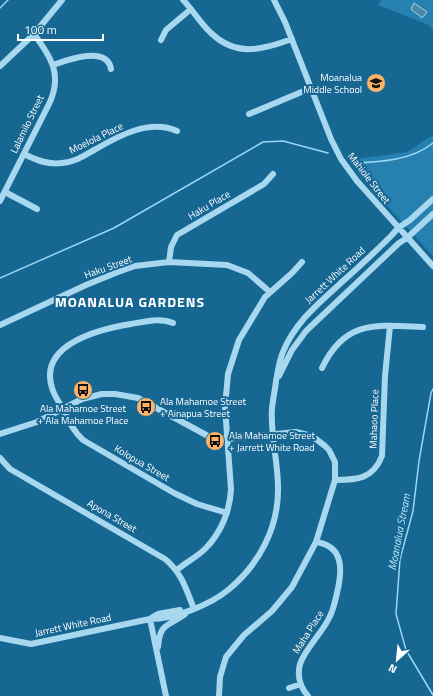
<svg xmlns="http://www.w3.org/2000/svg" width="433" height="696" viewBox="0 0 433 696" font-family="'Titillium Web',sans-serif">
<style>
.green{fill:#2781b0}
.water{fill:#5087a5;stroke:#9ad6f3}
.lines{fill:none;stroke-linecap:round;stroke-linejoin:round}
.stream{stroke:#9ad6f3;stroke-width:1.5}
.minor{stroke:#a7d8f0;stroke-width:6}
.labels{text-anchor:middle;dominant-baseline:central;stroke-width:4;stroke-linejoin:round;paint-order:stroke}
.poi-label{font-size:10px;fill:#fff;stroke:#176793;text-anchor:start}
.street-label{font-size:10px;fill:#fff;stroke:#176793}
.water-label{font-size:11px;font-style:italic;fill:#bce4f8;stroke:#176793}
.district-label{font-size:14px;font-weight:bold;letter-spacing:1px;fill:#fff;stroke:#176793}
</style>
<rect width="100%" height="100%" fill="#176793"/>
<!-- green -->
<path class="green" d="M381,0H433V30L429,25L378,5Z
M433,135V256L360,176L350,160L407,152Z"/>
<!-- water -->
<path class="water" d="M414,3L427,12L422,18L411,9Z"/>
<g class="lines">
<!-- stream -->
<path class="stream" d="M0,8L8,0
M355,163C381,162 412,160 433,143
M0,278L114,228L263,142L283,141L328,153
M433,389L431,393L419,461L413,511L400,559L396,614L406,650L433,695"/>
<!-- minor -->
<path class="minor" d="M183,0C193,10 200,23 211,33C236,57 262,50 292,39
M274,0L285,22L331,139L341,159L357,181L433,266
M161,40L166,30L191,9
M53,65C67,60 107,45 111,69
M0,66L34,34L62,0
M249,114L311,88
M24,154C36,160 48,165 62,163C75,162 85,155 96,149C120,135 150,119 177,131
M5,192L37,209
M0,201L49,104C63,75 51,57 34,34
M169,262L171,247L177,235L264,184L273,174
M173,323C160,317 144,322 131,324C100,329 38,344 52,388C54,395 58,401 62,407C68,419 73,431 83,440L174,493L197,504L227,513
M0,325L86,285L118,272L135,266L169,262L227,265L248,273L270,292
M322,368C345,319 377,325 423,327
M279,376L292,350L306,331L399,243L407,238L433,214
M0,434L37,422L82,399L102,394H115L138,398L208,436L227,439L296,432L312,436L325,446L329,450L335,462V480L316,542L292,587L272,611L244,635L226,657L220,677L219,696
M0,458L10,469L165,559C182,573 186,589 194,609
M335,480C357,480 373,479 382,456L385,376L390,326
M177,570C186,562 197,557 205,549C221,533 230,511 231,489L225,407L228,374L239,340L265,297L292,273L302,262
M151,618L158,614L180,610
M150,619L166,696
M0,638L31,644L150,619C174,619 210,605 228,590C259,565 279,527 278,487C278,461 270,434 272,408C273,399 275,390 276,381C278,371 279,361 283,352C295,322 320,302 343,281C360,266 376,251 392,235L398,228L410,220L433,199
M158,647C160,622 168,627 185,614
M289,688L301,684
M308,696C300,687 297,676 300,664C305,649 321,634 328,620C333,612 335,602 337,593C342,572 345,546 316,542"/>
</g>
<!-- icons -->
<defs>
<g id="school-disc" transform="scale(1)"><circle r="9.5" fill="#ffb367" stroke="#176793"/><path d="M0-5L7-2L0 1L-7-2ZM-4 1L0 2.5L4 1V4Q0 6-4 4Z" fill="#111"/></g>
<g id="bus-disc" transform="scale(1)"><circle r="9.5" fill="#ffb367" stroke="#176793"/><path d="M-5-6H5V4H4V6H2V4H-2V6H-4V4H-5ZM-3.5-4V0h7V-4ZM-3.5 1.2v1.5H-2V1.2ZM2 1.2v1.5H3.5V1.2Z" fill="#111"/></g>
</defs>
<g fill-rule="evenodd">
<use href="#school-disc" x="376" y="83"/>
<use href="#bus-disc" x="83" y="390"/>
<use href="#bus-disc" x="146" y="407"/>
<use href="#bus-disc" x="215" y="441"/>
</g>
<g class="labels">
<!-- poi labels -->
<g class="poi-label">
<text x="362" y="77" text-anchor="end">Moanalua<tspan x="362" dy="12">Middle School</tspan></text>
<text x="160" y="401">Ala Mahamoe Street<tspan x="160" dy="12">+ Ainapua Street</tspan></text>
<text x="83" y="408" text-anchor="middle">Ala Mahamoe Street<tspan x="83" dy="12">+ Ala Mahamoe Place</tspan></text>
<text x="229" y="435">Ala Mahamoe Street<tspan x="229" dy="12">+ Jarrett White Road</tspan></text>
</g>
<!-- street labels -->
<g class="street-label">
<text transform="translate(27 124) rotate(-64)">Lalamilo Street</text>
<text transform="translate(96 138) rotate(-26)">Moelola Place</text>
<text transform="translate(369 178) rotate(52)">Mahiole Street</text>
<text transform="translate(209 205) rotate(-31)">Haku Place</text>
<text transform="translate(108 267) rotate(-20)">Haku Street</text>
<text transform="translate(335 275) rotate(-43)">Jarrett White Road</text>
<text transform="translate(374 419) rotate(-88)">Mahaoo Place</text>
<text transform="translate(142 463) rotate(30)">Kolopua Street</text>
<text transform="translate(112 516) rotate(30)">Apona Street</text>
<text transform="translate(73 625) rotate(-12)">Jarrett White Road</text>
<text transform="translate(308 632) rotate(-58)">Maha Place</text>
</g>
<!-- water labels -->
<g class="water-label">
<text transform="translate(399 532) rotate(-79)">Moanalua Stream</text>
</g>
<!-- district labels -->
<g class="district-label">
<text x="130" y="301">MOANALUA GARDENS</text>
</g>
</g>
<!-- north arrow -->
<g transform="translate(397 660) rotate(207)" stroke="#176793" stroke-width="3" paint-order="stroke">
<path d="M0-3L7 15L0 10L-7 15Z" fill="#ffffff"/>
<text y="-6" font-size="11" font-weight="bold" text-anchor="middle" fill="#ffffff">N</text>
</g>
<!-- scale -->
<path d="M18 34v6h85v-6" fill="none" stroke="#ffffff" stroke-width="2"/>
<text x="24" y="34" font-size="12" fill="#ffffff" stroke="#176793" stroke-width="3" paint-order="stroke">100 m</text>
</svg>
